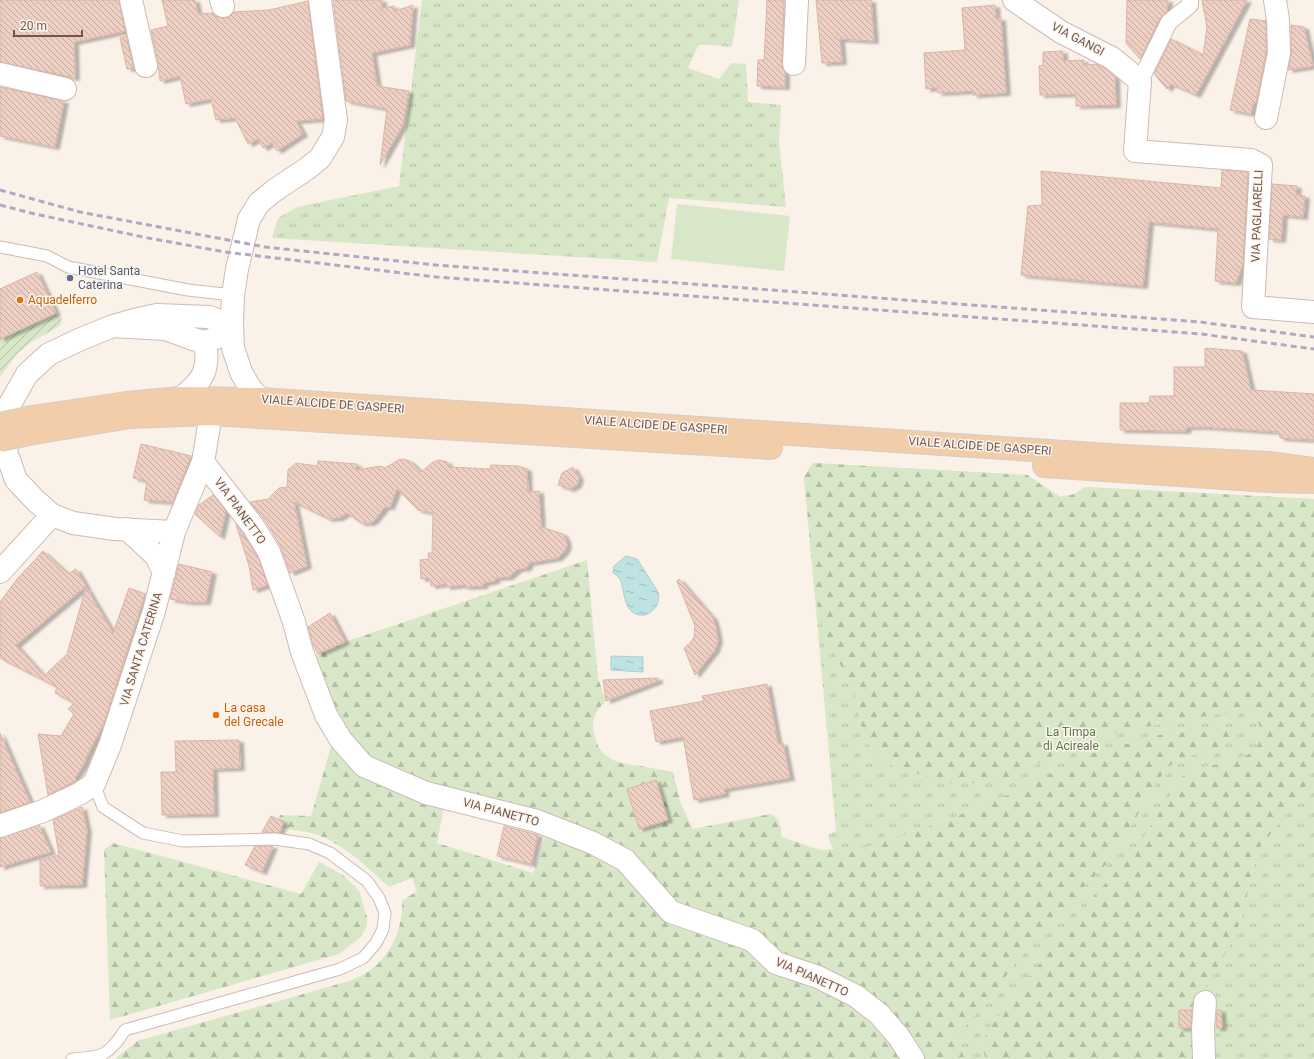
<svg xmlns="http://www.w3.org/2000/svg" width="1314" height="1059" viewBox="0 0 1314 1059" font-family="Roboto,sans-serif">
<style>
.grass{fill:url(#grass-tufts)}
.forest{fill:url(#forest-firs)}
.garden{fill:url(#garden-furrows)}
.pitch{fill:#d9e7c9}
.water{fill:url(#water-ripples);stroke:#a7d2d3}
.building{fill:url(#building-back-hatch);stroke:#deb4a6;filter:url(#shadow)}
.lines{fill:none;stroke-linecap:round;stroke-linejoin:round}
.service-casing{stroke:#cdbbb3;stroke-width:13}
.pedestrian-casing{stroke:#cdbbb3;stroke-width:18}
.minor-casing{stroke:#cdbbb3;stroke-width:24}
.tertiary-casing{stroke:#cdbbb3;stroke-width:24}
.primary-casing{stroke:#d5cdca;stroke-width:24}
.service{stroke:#fff;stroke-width:11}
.pedestrian{stroke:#fff;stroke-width:16}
.minor{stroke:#fff;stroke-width:22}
.tertiary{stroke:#fff;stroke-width:22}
.primary{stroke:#f1cda9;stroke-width:22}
.rail{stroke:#b3a8c3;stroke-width:3;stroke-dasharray:6 4;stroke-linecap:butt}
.primary-bridge-casing{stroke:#d5cdca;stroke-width:24;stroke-linecap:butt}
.primary-bridge{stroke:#f1cda9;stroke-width:22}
.service-dot{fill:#5c6f8a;stroke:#fdf6ef;stroke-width:1.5}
.food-dot{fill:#e8710a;stroke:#fdf6ef;stroke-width:1.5}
.labels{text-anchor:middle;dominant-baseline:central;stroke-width:3;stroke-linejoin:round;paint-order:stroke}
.street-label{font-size:12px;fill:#72574f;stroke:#fdf6ef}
.service-label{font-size:12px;fill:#4e5e75;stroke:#fdf6ef;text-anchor:start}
.food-label{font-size:12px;fill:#c56008;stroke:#fdf6ef;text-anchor:start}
.park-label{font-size:12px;fill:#5c7749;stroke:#fdf6ef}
</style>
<defs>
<pattern id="grass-tufts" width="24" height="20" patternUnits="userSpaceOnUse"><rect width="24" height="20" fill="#d9e7c9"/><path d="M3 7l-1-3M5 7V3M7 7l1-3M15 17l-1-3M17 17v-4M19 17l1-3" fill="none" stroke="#b4bea6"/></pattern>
<pattern id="forest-firs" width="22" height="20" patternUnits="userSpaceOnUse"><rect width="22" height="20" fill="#d9e7c9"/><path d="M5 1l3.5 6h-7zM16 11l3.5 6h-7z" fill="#b4bea6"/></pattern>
<pattern id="garden-furrows" width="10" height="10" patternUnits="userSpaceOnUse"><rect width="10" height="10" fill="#d9e7c9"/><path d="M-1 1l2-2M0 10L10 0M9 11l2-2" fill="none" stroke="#b4bea6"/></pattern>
<pattern id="water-ripples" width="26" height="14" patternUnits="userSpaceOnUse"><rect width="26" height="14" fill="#bfe2e2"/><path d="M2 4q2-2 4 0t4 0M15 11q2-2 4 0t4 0" fill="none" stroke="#a0baba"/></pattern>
<pattern id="building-back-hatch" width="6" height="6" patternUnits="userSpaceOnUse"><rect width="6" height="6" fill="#edcfc4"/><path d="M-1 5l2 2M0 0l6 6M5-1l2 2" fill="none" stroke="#c4aba2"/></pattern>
<filter id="shadow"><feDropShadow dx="4.5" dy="2.5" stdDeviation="1" flood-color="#0004"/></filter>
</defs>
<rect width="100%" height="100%" fill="#faf1e9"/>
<!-- grass -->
<path class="grass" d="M422,0H739L732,47L699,44L688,68L719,79L731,63L746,64L748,102L781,105L779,141L786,207L669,198L657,262L272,238L278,218L297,207L399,186Z
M813,463L1027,475L1060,497L1075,494L1085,487L1314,499V1059H905L917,993L831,845L828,835L836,831L804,477Z"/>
<!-- forest -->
<path class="forest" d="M813,463L1027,475L1060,497L1075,494L1085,487L1314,499V653L1312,675L1314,754L1309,779L1302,794L1258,850L1241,920L1231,943L1201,997L1197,1059H986C980,1045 984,1040 990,1027L1069,926L1139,844L1183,776L1191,770L1235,760L1249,754L1258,745L1261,737L1260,727L1257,718L1249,712L1240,710L1122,731L1092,739L1064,749L1012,778L1003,781L974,783H953L896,768L879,758L871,748L864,737L855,697L847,677L827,640L822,624L816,601L804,477Z
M587,560L598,678L606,701C596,710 591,720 594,733C599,760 617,763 640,766C651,768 662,770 673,772L681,804L693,829L770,814C781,817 780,827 782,837L820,850L870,846L940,823L1015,792L1090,754L1159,735L1223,727H1231L1237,731V735L1233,739L1214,749L1183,758L1169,766L1159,779L1128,831L1106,864L1030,943L994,993L961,1031L958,1039L959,1046L965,1059H920L903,1031L677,907L627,855L429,787L366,761L344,738L309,660L318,654L345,642Z
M332,743L444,807L437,843L533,873L547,831L623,868L641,885L751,948L772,975L818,983L874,1018L907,1059H115L137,1041L349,981C356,978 363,975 369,971C392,955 403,928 402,901L417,891L412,878L389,887C364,865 340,839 307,832C296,830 286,829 276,827L280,815L311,816Z
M113,843L301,894L319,862L343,875L359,891L367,917V925L361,937L339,954L110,1020L104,850Z"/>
<!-- garden -->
<path class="garden" d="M56,313L62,320L60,326L31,342L17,354L0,377V339Z"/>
<!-- pitch -->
<path class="pitch" d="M677,204L790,216L784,271L671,259Z"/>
<!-- water -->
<path class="water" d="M626,556L637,559L658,592C659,597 659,602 656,607C652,612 646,616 640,615C623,613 625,591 620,579C618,576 616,575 613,573L614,566Z
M611,656L643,657V672L611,670Z"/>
<!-- building -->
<path class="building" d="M0,0H119L125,31L74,42L75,78L0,62Z
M162,0H195L198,14L213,13L215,16L221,18H227L234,12L269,10L308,1L323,119L296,121L303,134L277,151L272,143L263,148L258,139L248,144L235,118L216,120L211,99L186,104L180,76L160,81L158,63L151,30L168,26Z
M333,0H382V8L394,6L395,11L413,5L410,45L372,53L377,86L409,91L403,125L380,165L387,109L346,101Z
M767,0H784L782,63L783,69L785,72V87L757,86L758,60H764Z
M816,0H871L874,41L840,39L842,62L822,63Z
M1127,0H1168L1167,12L1160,18L1140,59L1126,43Z
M1202,0H1247L1196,95L1171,84L1167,89L1154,74L1171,39L1203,55L1207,27Z
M995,5L996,19L1001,18L1006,93L973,95V91L938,93L937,88L926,89L924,53L965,50L962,8Z
M1250,19L1266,21V52L1256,103H1253L1251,114L1230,110Z
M1291,25L1304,27L1313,66L1288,70L1291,53Z
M126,36L134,68L127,69L120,38Z
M1063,51V61L1084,60L1083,65L1097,64L1105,69L1115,77L1116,105L1076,106V94L1040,95L1039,66L1043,65V52Z
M0,87L64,101L55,147L0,136Z
M1222,170L1248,172L1243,264L1236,283L1215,281L1218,229L1149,222L1143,286L1021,275L1028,206L1042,205L1041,171L1221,188Z
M1272,184L1297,186L1296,195L1305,196L1303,217L1283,215L1281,240L1269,239Z
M37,272L56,313L0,339V289Z
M1205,348L1242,351L1251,390L1314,394V440L1280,438L1279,432L1204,427H1187L1186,431L1120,430V403H1149L1150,396H1174V367H1205Z
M141,444L191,456L173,502L144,500L147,481L133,478Z
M403,459L410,461L421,472L433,462L439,460L447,462L450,467L490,469L491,465L518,466L527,469L528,492L539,491L541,527L563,534L566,540L567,546L564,552L558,558L529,563L527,568L518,569L509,577L495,578V581L484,583L483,586L465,587L464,585L446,587V584L431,586L430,578L421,579L420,560L429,559L428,553H432L433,513L418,510L397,489L390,507H385L374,521L370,523H361L347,513L339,518L329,519L294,502L307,566L290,573L280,545L264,519L250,502L268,499L279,488L287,487L288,470L296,463L317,466L318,461L357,464L356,470L381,466L385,468L398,460Z
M573,467L579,478L577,485L570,489L558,485L562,473Z
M213,495L226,511L220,537L195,514L199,505Z
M236,524L258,557L268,585L253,590L249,566Z
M43,551L68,574L76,569L86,586L16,645L45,677L49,671L67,654L86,587L113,633L129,588L145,594L104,723L85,760L86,761L75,778L76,781L48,795L38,734L61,736L74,714L68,709L74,703L55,693L57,687L0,658V602L17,579Z
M179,564L212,572L206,602H187L170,599Z
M679,579L713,618L716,628L718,640L715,650L695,675L684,648L690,643L694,637L695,626L677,581Z
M330,613L345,642L318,654L313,645L308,627Z
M658,678V681L606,701L603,680Z
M767,684L778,744L783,743L790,778L724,789L725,794L694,800L683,737L656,742L650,711L704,701L702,696Z
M0,733L30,802L0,813Z
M239,740L240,768L213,769L214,814L162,815L161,772H176L175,741Z
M656,780L668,820L639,829L627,789Z
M82,807L87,830L82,885L40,886V860L59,855L53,820Z
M271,816L284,822L279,833L262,832Z
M39,825L51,852L0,867V838Z
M504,826L538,835L531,864L497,856Z
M255,846H273L262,872L245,865Z
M1179,1010H1192L1191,1028H1179Z
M1217,1010H1221L1222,1028H1216Z"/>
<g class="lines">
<!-- service casing -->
<g class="service-casing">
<path id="service" d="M0,247L47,256L68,267L188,290L233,295
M72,1059C103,1057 108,1056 125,1030L340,969L363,958L376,943L383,929L385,913L379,898L367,881L330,853L309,844L275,839L183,841L143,833L103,807L94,784"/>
</g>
<!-- pedestrian casing -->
<g class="pedestrian-casing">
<path id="pedestrian" d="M1140,81L1169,22L1190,5V0"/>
</g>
<!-- minor casing -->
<g class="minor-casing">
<path id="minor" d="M131,0L146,66
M221,0L223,6
M1014,0L1061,32L1112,58L1140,81L1135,151L1251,160L1261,165L1253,307L1314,312
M794,64L797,0
M0,74L65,89
M1266,118L1279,53L1278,20L1275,0
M113,326L165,329L193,339L205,342L221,336L232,325L209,317L157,315L134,320L113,326L81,339L49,354L27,374L10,404L5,432L7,454L16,480L35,500L52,515L73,523L115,529L174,532
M181,398C203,381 210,370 205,342
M203,462L253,526L269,552L294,622L302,652L326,715L341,740L364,766L426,793L537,821L593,843L625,860L671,912L752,940L776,963L818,977L856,996L879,1014L899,1037L913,1059
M127,529L156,556L164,573
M0,572L52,515
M0,826L43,811L79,794L94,784L110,745L154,611L174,532L203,462L211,414
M1204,1059L1203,1028L1205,1002"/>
</g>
<!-- tertiary casing -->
<g class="tertiary-casing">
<path id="tertiary" d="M260,399L250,388L241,372L233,348L232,325L233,295L237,269L249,219L259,203L275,190L308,168L320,158L333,137L336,120L320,0"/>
</g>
<!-- primary casing -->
<g class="primary-casing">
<path id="primary" d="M32,417L127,403L181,398L260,399L1124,456L1269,463L1314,469
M34,433L130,417L211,414L771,448
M1044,466L1269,481L1314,482"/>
</g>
<!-- service -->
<use href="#service" class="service"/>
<!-- pedestrian -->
<use href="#pedestrian" class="pedestrian"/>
<!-- minor -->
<use href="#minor" class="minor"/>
<!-- tertiary -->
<use href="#tertiary" class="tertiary"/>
<!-- primary -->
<use href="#primary" class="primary"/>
<!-- rail -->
<path class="rail" d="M0,190L80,212L265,247L436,265L1200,322L1314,337
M0,205L35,214L143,237L225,252L436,277L1201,334L1314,349"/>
<!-- primary-bridge casing -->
<g class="primary-bridge-casing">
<path id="primary-bridge" d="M0,424L32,417
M0,440L34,433"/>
</g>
<!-- primary-bridge -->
<use href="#primary-bridge" class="primary-bridge"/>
</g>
<!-- markers -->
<circle class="service-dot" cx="70" cy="278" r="4"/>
<g class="food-dot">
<circle cx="20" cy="300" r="4"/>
<circle cx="216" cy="715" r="4"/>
</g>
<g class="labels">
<!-- street labels -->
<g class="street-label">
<text transform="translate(1078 39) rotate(28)">VIA GANGI</text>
<text transform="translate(1257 216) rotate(-88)">VIA PAGLIARELLI</text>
<text transform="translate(333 404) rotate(4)">VIALE ALCIDE DE GASPERI</text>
<text transform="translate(656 425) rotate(4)">VIALE ALCIDE DE GASPERI</text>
<text transform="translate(980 446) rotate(4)">VIALE ALCIDE DE GASPERI</text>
<text transform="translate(240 511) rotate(54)">VIA PIANETTO</text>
<text transform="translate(141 649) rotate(-73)">VIA SANTA CATERINA</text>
<text transform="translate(501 812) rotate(15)">VIA PIANETTO</text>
<text transform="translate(812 977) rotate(24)">VIA PIANETTO</text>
</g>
<!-- service labels -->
<g class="service-label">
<text x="78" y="271">Hotel Santa<tspan x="78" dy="14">Caterina</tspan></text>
</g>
<!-- food labels -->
<g class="food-label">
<text x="28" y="300">Aquadelferro</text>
<text x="224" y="708">La casa<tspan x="224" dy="14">del Grecale</tspan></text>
</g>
<!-- park labels -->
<g class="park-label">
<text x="1071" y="732">La Timpa<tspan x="1071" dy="14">di Acireale</tspan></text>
</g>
</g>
<!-- scale -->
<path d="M14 30v6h68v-6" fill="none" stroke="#72574f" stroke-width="2"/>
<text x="20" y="30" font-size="12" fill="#72574f" stroke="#fdf6ef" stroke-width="3" paint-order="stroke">20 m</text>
</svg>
